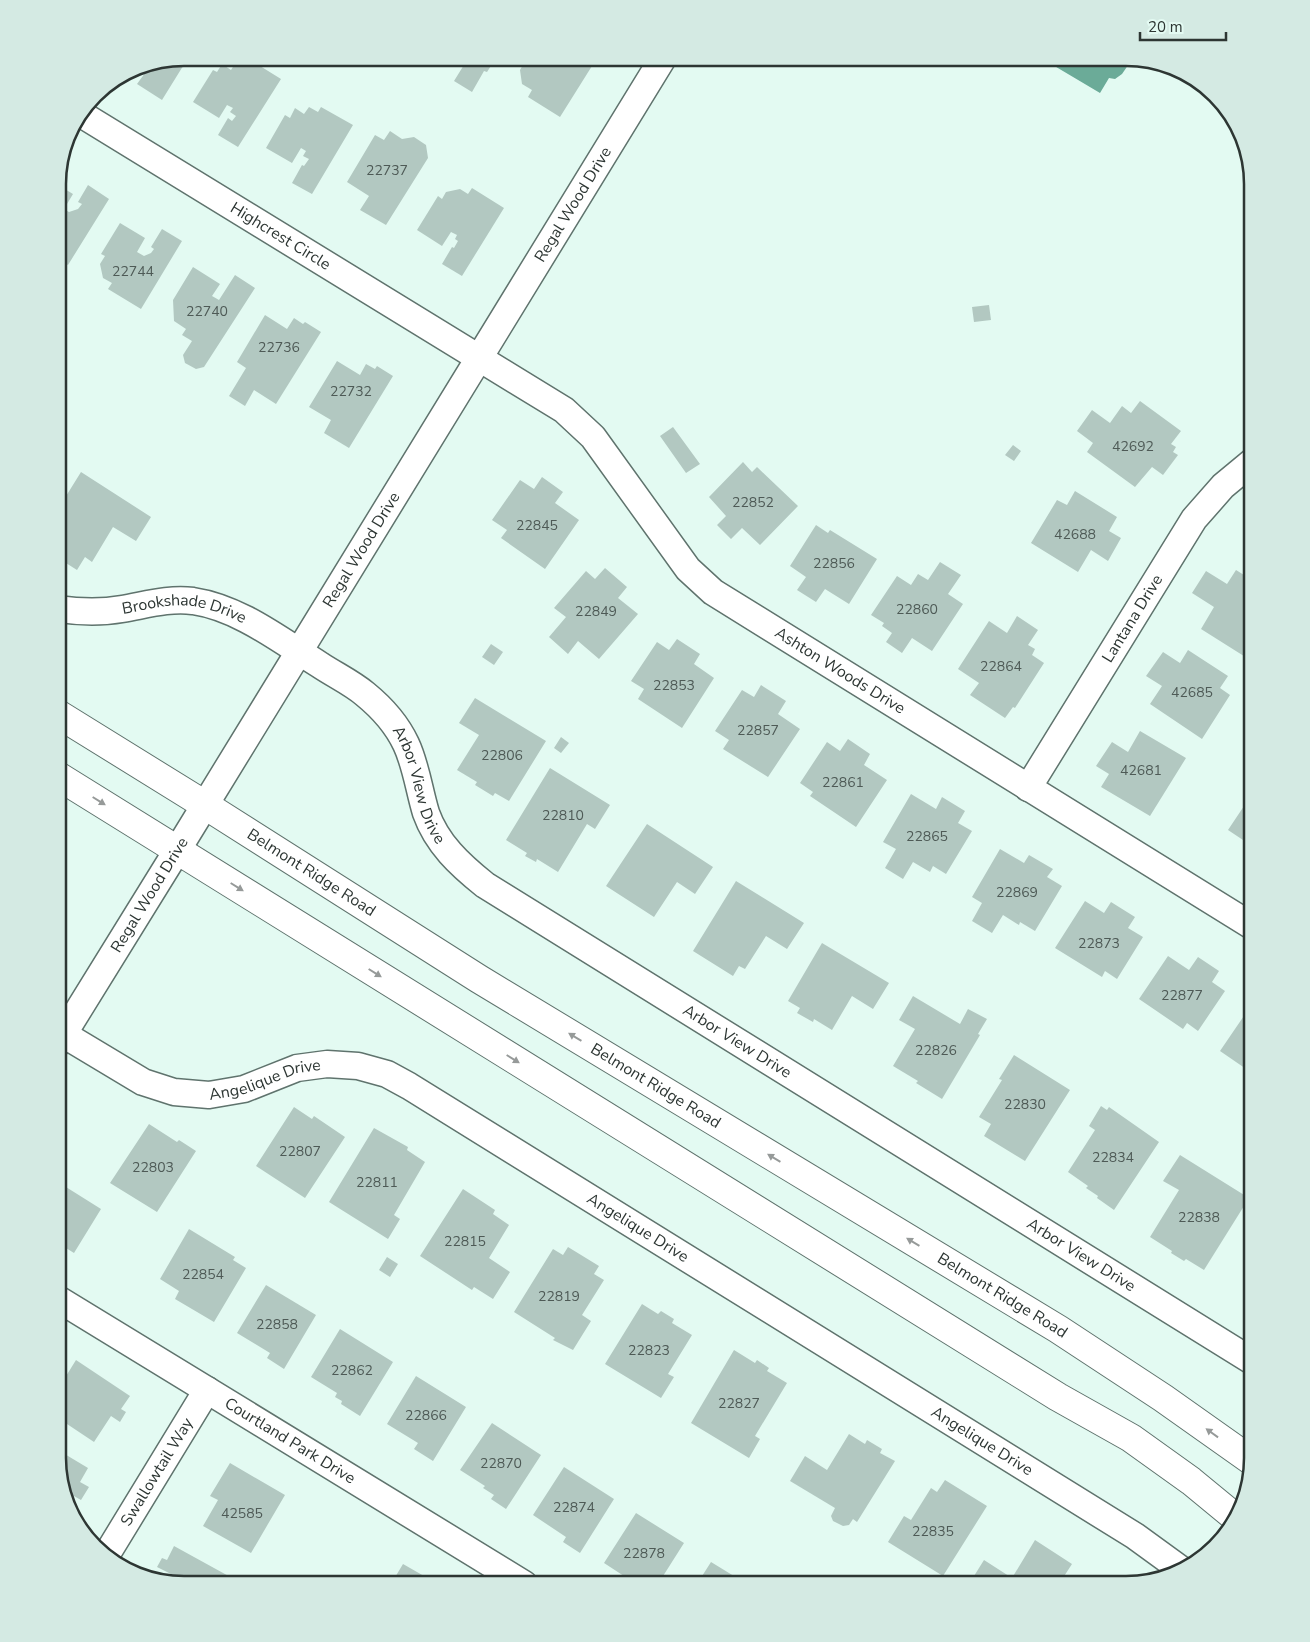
<svg xmlns="http://www.w3.org/2000/svg" width="1310" height="1642" viewBox="0 0 1310 1642" font-family="'Nunito Sans',sans-serif">
<style>
.water{fill:#6bab98}
.building{fill:#b2c8c1}
.lines{fill:none;stroke-linecap:round;stroke-linejoin:round}
.minor-casing{stroke:#5f736d;stroke-width:29}
.secondary-casing{stroke:#5f736d;stroke-width:30}
.minor{stroke:#fff;stroke-width:26}
.secondary{stroke:#fff;stroke-width:28}
.oneway{fill:#969a99}
.labels{text-anchor:middle;dominant-baseline:central;stroke-width:4.5;stroke-linejoin:round;paint-order:stroke}
.number-label{font-size:14px;fill:#4e5a56}
.street-label{font-size:16px;fill:#2d3633;stroke:#e3faf2}
.rim{fill:none;stroke:#2d3633;stroke-width:2.5}
</style>
<rect width="100%" height="100%" fill="#e3faf2"/>
<!-- water -->
<path class="water" d="M1041,58H1133L1122,74L1115,79L1109,78L1100,93Z"/>
<!-- building -->
<path class="building" d="M184,57L188,58L162,100L137,84L145,73L136,67Z
M463,58H496L487,72L484,71L472,92L454,81L467,60Z
M522,58H558L557,59L563,62L570,58H597L560,117L528,97L532,90L522,84L520,70L524,63L521,60Z
M249,59L281,79L238,147L218,135L228,118L232,121L236,116L230,112L233,108L227,105L219,118L193,102L213,70L217,72L222,64L231,70L236,62L244,67Z
M309,107L318,112L321,107L353,125L312,194L292,183L302,165L304,166L309,159L303,156L306,151L301,148L292,163L266,148L285,115L290,118L295,108L304,114Z
M390,131L402,139L414,137L426,145L428,158L386,225L360,210L369,196L347,182L375,135L384,140Z
M58,185L73,194L64,209L69,212L78,209L82,204L78,202L88,185L109,199L68,265L58,259Z
M472,188L504,208L462,276L442,264L452,247L454,248L458,241L455,239L457,235L451,232L442,246L417,230L438,196L442,199L446,192L460,189L468,194Z
M120,223L145,238L137,252L144,256L151,253L154,249L151,247L162,229L182,241L141,309L108,289L112,283L103,278L100,264L105,256L101,254Z
M193,267L220,284L212,296L219,300L235,275L255,288L204,367L196,369L185,363L183,355L192,341L182,335L186,329L174,321L173,300Z
M989,305L991,320L974,322L972,307Z
M265,315L287,329L294,318L303,324L305,322L321,332L276,404L254,390L245,406L229,396L246,368L237,362Z
M337,361L360,375L366,364L375,369L377,366L393,376L349,448L324,433L331,420L309,407Z
M1140,401L1181,431L1171,444L1176,447L1173,452L1178,455L1163,475L1152,467L1135,487L1087,452L1093,443L1077,431L1092,410L1110,423L1122,406L1131,413Z
M673,427L700,464L686,473L660,436Z
M1013,445L1021,451L1014,461L1005,455Z
M743,462L752,472L757,467L798,506L760,545L742,528L731,539L717,525L726,516L709,497Z
M81,472L151,517L136,541L113,527L92,562L85,557L77,570L58,558V509Z
M542,477L563,492L555,503L579,520L545,569L501,538L507,530L492,520L520,480L534,489Z
M1075,491L1117,517L1109,531L1121,538L1108,561L1091,550L1078,572L1031,543L1057,500L1067,505Z
M816,525L828,533L830,530L877,559L849,604L825,589L816,602L797,590L806,577L790,566Z
M940,562L961,575L948,594L963,604L932,651L912,638L902,653L886,642L892,633L882,626L884,623L871,615L897,576L911,585L918,574L928,580Z
M605,568L627,587L618,598L638,614L599,659L578,641L568,654L549,637L566,617L554,608L586,571L595,579Z
M1236,570L1252,580V655L1250,654L1247,658L1201,629L1214,607L1192,593L1206,571L1227,584Z
M1017,616L1038,630L1028,645L1035,649L1032,655L1044,663L1015,708L1013,707L1005,718L970,695L979,683L958,669L989,621L1007,633Z
M677,639L700,654L694,664L714,678L682,728L638,699L644,689L631,681L657,642L669,650Z
M491,644L503,652L494,665L482,657Z
M1188,650L1228,676L1220,688L1230,695L1202,739L1150,704L1162,686L1146,676L1163,652L1180,663Z
M761,685L786,701L778,714L800,729L768,777L723,749L729,740L715,731L742,690L754,697Z
M475,698L546,741L509,801L495,793L493,796L475,785L477,782L457,770L479,735L459,723Z
M1140,731L1186,758L1150,816L1101,787L1109,774L1096,766L1112,742L1128,752Z
M561,737L569,743L561,753L554,748Z
M848,739L870,754L864,765L887,780L856,827L810,796L813,792L800,783L827,742L840,751Z
M550,768L610,805L595,829L587,824L558,872L537,859L536,862L525,856L527,853L506,840Z
M911,794L936,809L942,797L965,811L958,823L972,831L946,874L933,866L930,872L913,862L903,879L885,868L896,849L883,842Z
M1252,794V865L1244,860L1252,846L1228,830Z
M647,824L713,867L695,894L677,882L654,917L606,886Z
M1000,849L1024,863L1029,855L1053,869L1047,877L1062,886L1035,931L1020,922L1019,925L1003,915L992,933L972,921L982,903L972,897Z
M736,881L804,923L787,949L766,936L745,969L739,966L733,976L693,951Z
M1085,901L1104,913L1111,902L1135,917L1128,928L1143,937L1117,979L1105,971L1102,977L1055,948Z
M822,943L889,983L873,1009L852,996L832,1030L814,1019L813,1022L797,1013L800,1008L788,1001Z
M1168,956L1189,970L1198,957L1219,971L1212,982L1225,991L1198,1031L1187,1023L1183,1029L1139,999Z
M913,996L960,1024L968,1009L987,1019L978,1034L980,1035L942,1099L916,1083L918,1081L893,1066L915,1029L899,1020Z
M1252,1004V1073L1220,1051Z
M1014,1055L1070,1090L1025,1161L984,1136L991,1124L979,1117L1002,1080L999,1079Z
M1101,1106L1107,1110L1109,1107L1159,1142L1114,1210L1097,1198L1098,1196L1086,1188L1088,1186L1068,1172L1095,1130L1089,1126Z
M294,1107L312,1119L314,1116L345,1137L305,1198L256,1166Z
M149,1124L177,1142L179,1140L196,1151L157,1212L110,1183Z
M374,1128L408,1147L407,1150L425,1162L394,1215L400,1219L388,1239L329,1202Z
M1180,1155L1249,1198L1204,1270L1186,1259L1184,1261L1171,1253L1172,1251L1150,1237L1179,1190L1163,1181Z
M58,1182L101,1209L74,1253L58,1243Z
M463,1189L495,1210L493,1214L509,1225L489,1258L510,1272L493,1299L474,1287L472,1290L420,1256Z
M189,1229L235,1257L233,1260L246,1268L214,1322L175,1299L179,1291L160,1279Z
M568,1247L599,1266L594,1274L604,1280L582,1315L591,1321L573,1350L553,1340L555,1338L514,1312L553,1249L563,1255Z
M387,1257L398,1264L390,1277L379,1270Z
M266,1285L316,1315L284,1369L267,1358L270,1353L237,1333Z
M642,1304L658,1314L661,1311L674,1319L672,1323L692,1335L668,1374L674,1377L661,1398L605,1364Z
M340,1329L393,1362L360,1416L341,1404L342,1401L335,1397L337,1393L311,1377Z
M734,1350L755,1363L757,1360L769,1368L767,1371L787,1383L755,1436L760,1439L749,1458L691,1423Z
M76,1360L130,1396L121,1409L126,1412L120,1422L111,1416L94,1442L58,1418V1389Z
M416,1376L466,1407L433,1461L414,1449L418,1443L387,1424Z
M492,1423L541,1455L506,1509L491,1499L494,1495L483,1488L485,1486L460,1470Z
M849,1434L865,1444L867,1440L882,1449L880,1453L895,1461L857,1522L853,1519L849,1525L843,1526L833,1521L831,1516L835,1508L790,1481L805,1456L827,1470Z
M58,1450L88,1468L80,1482L89,1487L81,1500L72,1495L70,1498L57,1458Z
M230,1463L285,1495L251,1553L203,1526L218,1500L210,1496Z
M564,1467L614,1499L580,1553L563,1542L566,1537L533,1515Z
M945,1480L987,1506L943,1576L888,1542L904,1516L911,1520L931,1488L937,1492Z
M636,1513L684,1543L658,1584H623L627,1578L604,1563Z
M1035,1540L1072,1564L1059,1584H969L984,1560L1012,1578Z
M174,1546L234,1579L231,1584H184L167,1581L171,1574L157,1567L162,1558L167,1560Z
M711,1562L747,1584H697Z
M403,1564L438,1584H391Z"/>
<g class="lines">
<!-- minor casing -->
<g class="minor-casing">
<g id="minor">
<path id="s1" d="M81,114L564,410L593,437L688,569L713,592L1252,926"/>
<path id="s2" d="M58,609C79,612 100,613 122,609C146,605 168,598 193,601C240,608 281,641 320,665C335,675 352,683 365,694C381,707 397,725 406,744C416,765 419,790 426,813C437,844 460,865 485,885L1252,1361"/>
<path id="s3" d="M1028,788L1194,519L1223,486L1252,462"/>
<path id="s4" d="M58,1031L143,1082L174,1092L209,1095L244,1089L297,1068L327,1064L358,1066L387,1074L409,1086L1135,1536L1179,1568"/>
<path id="s5" d="M58,1043L178,849L663,58"/>
<path id="s6" d="M58,1299L524,1584"/>
<path id="s7" d="M107,1554L207,1390"/>
</g>
</g>
<!-- secondary casing -->
<g class="secondary-casing">
<g id="secondary">
<path id="s8" d="M58,714L205,805L479,979L1058,1329L1163,1398L1252,1461"/>
<path d="M58,776L1058,1397L1131,1438L1191,1481L1236,1518"/>
</g>
</g>
<!-- minor -->
<use href="#minor" class="minor"/>
<!-- secondary -->
<use href="#secondary" class="secondary"/>
</g>
<!-- one-way arrows -->
<defs><path id="oneway-solid" d="M-6-.8H1V-3.2L6.5 0L1 3.2V.8H-6Z" transform="scale(1.25)"/></defs>
<g class="oneway">
<use href="#oneway-solid" transform="translate(99 801) rotate(32)"/>
<use href="#oneway-solid" transform="translate(237 887) rotate(32)"/>
<use href="#oneway-solid" transform="translate(375 973) rotate(32)"/>
<use href="#oneway-solid" transform="translate(575 1037) rotate(-149)"/>
<use href="#oneway-solid" transform="translate(513 1059) rotate(32)"/>
<use href="#oneway-solid" transform="translate(774 1158) rotate(-149)"/>
<use href="#oneway-solid" transform="translate(913 1242) rotate(-149)"/>
<use href="#oneway-solid" transform="translate(1212 1433) rotate(-144)"/>
</g>
<g class="labels">
<!-- number labels -->
<g class="number-label">
<text x="387" y="170">22737</text>
<text x="133" y="271">22744</text>
<text x="207" y="311">22740</text>
<text x="279" y="347">22736</text>
<text x="351" y="391">22732</text>
<text x="1133" y="446">42692</text>
<text x="753" y="502">22852</text>
<text x="537" y="525">22845</text>
<text x="1075" y="534">42688</text>
<text x="834" y="563">22856</text>
<text x="917" y="609">22860</text>
<text x="596" y="611">22849</text>
<text x="1001" y="666">22864</text>
<text x="674" y="685">22853</text>
<text x="1192" y="692">42685</text>
<text x="758" y="730">22857</text>
<text x="502" y="755">22806</text>
<text x="1141" y="770">42681</text>
<text x="843" y="782">22861</text>
<text x="563" y="815">22810</text>
<text x="927" y="836">22865</text>
<text x="1017" y="892">22869</text>
<text x="1099" y="943">22873</text>
<text x="1182" y="995">22877</text>
<text x="936" y="1050">22826</text>
<text x="1025" y="1104">22830</text>
<text x="300" y="1151">22807</text>
<text x="1113" y="1157">22834</text>
<text x="153" y="1167">22803</text>
<text x="377" y="1182">22811</text>
<text x="1199" y="1217">22838</text>
<text x="465" y="1241">22815</text>
<text x="203" y="1274">22854</text>
<text x="559" y="1296">22819</text>
<text x="277" y="1324">22858</text>
<text x="649" y="1350">22823</text>
<text x="352" y="1370">22862</text>
<text x="739" y="1403">22827</text>
<text x="426" y="1415">22866</text>
<text x="501" y="1463">22870</text>
<text x="574" y="1507">22874</text>
<text x="242" y="1513">42585</text>
<text x="933" y="1531">22835</text>
<text x="644" y="1553">22878</text>
</g>
<!-- street labels -->
<g class="street-label">
<text stroke="none"><textPath href="#s5" startOffset="984">Regal Wood Drive</textPath></text>
<text stroke="none"><textPath href="#s1" startOffset="234">Highcrest Circle</textPath></text>
<text stroke="none"><textPath href="#s5" startOffset="579">Regal Wood Drive</textPath></text>
<text stroke="none"><textPath href="#s2" startOffset="128">Brookshade Drive</textPath></text>
<text stroke="none"><textPath href="#s3" startOffset="199">Lantana Drive</textPath></text>
<text stroke="none"><textPath href="#s1" startOffset="952">Ashton Woods Drive</textPath></text>
<text stroke="none"><textPath href="#s2" startOffset="441">Arbor View Drive</textPath></text>
<text stroke="none"><textPath href="#s8" startOffset="299">Belmont Ridge Road</textPath></text>
<text stroke="none"><textPath href="#s5" startOffset="174">Regal Wood Drive</textPath></text>
<text stroke="none"><textPath href="#s2" startOffset="861">Arbor View Drive</textPath></text>
<text stroke="none"><textPath href="#s4" startOffset="225">Angelique Drive</textPath></text>
<text stroke="none"><textPath href="#s8" startOffset="704">Belmont Ridge Road</textPath></text>
<text stroke="none"><textPath href="#s4" startOffset="645">Angelique Drive</textPath></text>
<text stroke="none"><textPath href="#s2" startOffset="1266">Arbor View Drive</textPath></text>
<text stroke="none"><textPath href="#s8" startOffset="1109">Belmont Ridge Road</textPath></text>
<text stroke="none"><textPath href="#s6" startOffset="272">Courtland Park Drive</textPath></text>
<text stroke="none"><textPath href="#s4" startOffset="1050">Angelique Drive</textPath></text>
<text stroke="none"><textPath href="#s7" startOffset="96">Swallowtail Way</textPath></text>
</g>
</g>
<!-- crop -->
<path d="M0 0H1310V1642H0ZM184 66H1126A118 118 0 0 1 1244 184V1458A118 118 0 0 1 1126 1576H184A118 118 0 0 1 66 1458V184A118 118 0 0 1 184 66Z" fill="#d4eae3" fill-rule="evenodd"/>
<path class="rim" d="M184 66H1126A118 118 0 0 1 1244 184V1458A118 118 0 0 1 1126 1576H184A118 118 0 0 1 66 1458V184A118 118 0 0 1 184 66Z"/>
<!-- scale -->
<path d="M1140 32v8h86v-8" fill="none" stroke="#2d3633" stroke-width="2.5"/>
<text x="1148" y="32" font-size="15" fill="#2d3633" stroke="#e3faf2" stroke-width="4" paint-order="stroke">20 m</text>
</svg>
